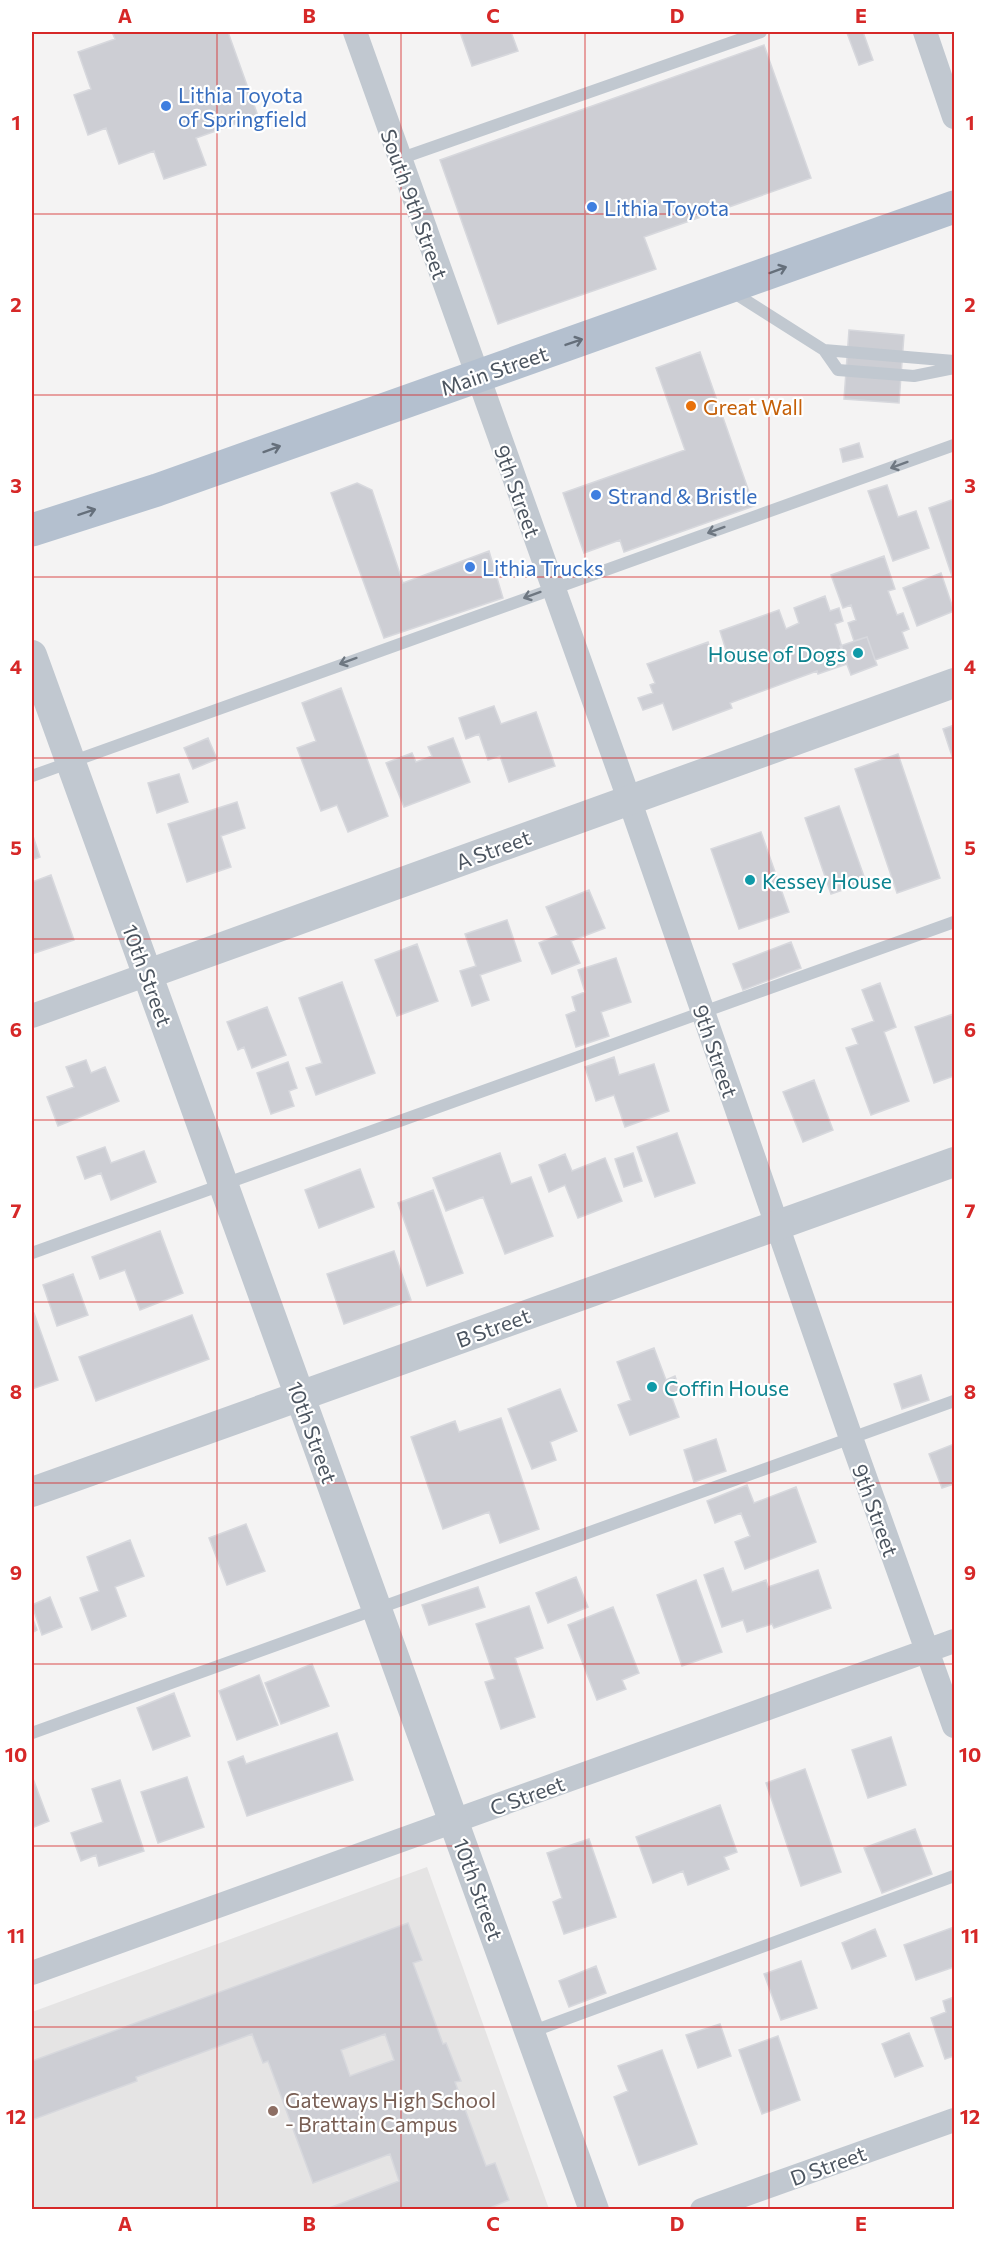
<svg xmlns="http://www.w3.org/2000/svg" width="986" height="2241" viewBox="0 0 986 2241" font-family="Commissioner,sans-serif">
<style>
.education{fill:#e5e4e4}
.building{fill:#cdced4;stroke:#d7d8dd;stroke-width:1.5;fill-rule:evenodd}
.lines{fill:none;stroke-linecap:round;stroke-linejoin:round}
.service{stroke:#c1c8d0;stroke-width:12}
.minor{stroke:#c1c8d0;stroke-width:24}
.tertiary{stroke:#c1c8d0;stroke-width:30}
.primary{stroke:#b4c0cf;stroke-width:33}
.oneway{stroke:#656f7b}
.oneway2{stroke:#6e7781}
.grid{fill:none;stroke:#d62828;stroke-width:1.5;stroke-opacity:0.55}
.shop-dot{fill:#3f7fe0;stroke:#fff;stroke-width:2}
.food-dot{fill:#e8710a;stroke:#fff;stroke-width:2}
.culture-dot{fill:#0f9aa8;stroke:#fff;stroke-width:2}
.education-dot{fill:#8d6e63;stroke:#fff;stroke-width:2}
.labels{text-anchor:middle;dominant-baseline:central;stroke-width:4.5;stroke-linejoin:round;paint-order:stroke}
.shop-label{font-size:21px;fill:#366cbe;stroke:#fff;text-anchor:start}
.street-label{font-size:21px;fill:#4b545f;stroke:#fff}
.food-label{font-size:21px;fill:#c56008;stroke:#fff;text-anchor:start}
.culture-label{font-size:21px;fill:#0d838f;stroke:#fff;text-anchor:start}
.education-label{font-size:21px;fill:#785e54;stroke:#fff;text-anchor:start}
.neatline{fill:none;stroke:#d62828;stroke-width:2}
.grid-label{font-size:20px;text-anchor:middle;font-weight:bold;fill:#d62828}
</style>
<rect width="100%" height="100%" fill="#f4f3f3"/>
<!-- education -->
<path class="education" d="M427,1867L549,2209L32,2210V2012Z"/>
<!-- building -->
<path class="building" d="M112,32H228L258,116L196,138L206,165L164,179L154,151L119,164L106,128L88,135L74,95L91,89L78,52L115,39Z
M460,32H511L518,51L472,66Z
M863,32L873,60L859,65L847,33Z
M764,45L811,178L644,237L656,269L498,324L440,160Z
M849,330L904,335L899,403L844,399Z
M700,352L754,506L624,552L620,540L584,553L563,493L685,450L656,368Z
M859,443L863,457L843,462L840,449Z
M357,483L372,490L403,583L489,551L503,598L384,638L331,493Z
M887,485L898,517L916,511L929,548L893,561L868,491Z
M954,499V582L929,508Z
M884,556L895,589L888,591L897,615L903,613L909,629L902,632L908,648L875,660L867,637L854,641L848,623L856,620L851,605L843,608L831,575Z
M941,573L954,611L917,626L903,588Z
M825,596L830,611L839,608L843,621L835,624L847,664L818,674L817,671L730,703L732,708L673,730L663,703L643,710L638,698L653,693L650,685L655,683L647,664L708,642L712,655L726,650L720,631L779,610L786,629L799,623L794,608Z
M867,637L877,665L851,675L840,646Z
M341,688L388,816L348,832L337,805L321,811L297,748L316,741L302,703Z
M494,706L501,724L536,712L555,766L509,782L500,756L488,760L479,734L466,739L459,718Z
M954,725V762L943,729Z
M208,738L217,759L193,769L184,748Z
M453,738L470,782L404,807L386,763L412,753L416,762L432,756L428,747Z
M898,754L940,878L897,893L855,769Z
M179,774L188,802L157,813L148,783Z
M237,802L245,828L221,836L231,867L187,882L168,824Z
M839,806L866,882L831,894L805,818Z
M761,832L789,912L739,929L711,849Z
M32,833L40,857L32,860Z
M51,875L74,940L32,954V882Z
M589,890L605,928L571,941L580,963L552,974L539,943L558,935L546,907Z
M507,920L521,961L480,975L489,1000L472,1006L460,971L476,966L465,934Z
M791,942L801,968L743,990L733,964Z
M417,944L438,1001L397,1016L375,960Z
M616,958L631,1002L601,1012L609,1036L576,1047L566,1015L576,1011L572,997L585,992L578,970Z
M342,982L375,1073L316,1095L306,1068L322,1063L299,998Z
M880,983L896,1027L884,1032L909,1101L871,1115L846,1048L858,1044L852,1029L874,1021L862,990Z
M267,1007L286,1055L252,1068L244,1047L238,1050L227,1022Z
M953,1014L954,1076L934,1083L915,1027Z
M614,1057L619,1075L654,1064L669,1111L625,1127L614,1095L596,1101L585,1067Z
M86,1060L91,1073L105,1067L119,1101L58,1126L47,1097L74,1087L66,1067Z
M288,1062L297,1088L289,1091L294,1106L271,1114L257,1073Z
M814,1080L833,1130L803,1142L783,1092Z
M677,1133L695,1183L655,1197L637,1147Z
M105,1147L111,1163L144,1151L156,1182L111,1200L101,1173L85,1179L77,1157Z
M500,1153L511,1184L531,1177L553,1236L505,1254L483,1197L446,1211L433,1178Z
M633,1153L642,1181L624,1187L615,1159Z
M565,1154L572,1171L605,1158L622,1201L578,1218L565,1185L549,1192L539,1165Z
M360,1169L374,1207L319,1228L305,1190Z
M433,1190L463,1273L427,1286L398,1203Z
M160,1231L183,1293L140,1310L125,1270L100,1279L92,1257Z
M394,1251L411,1300L344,1324L327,1274Z
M73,1274L88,1315L57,1326L43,1285Z
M32,1313H34L58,1380L32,1389Z
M192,1315L209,1359L96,1401L79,1357Z
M654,1348L666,1380L675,1376L681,1394L672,1398L679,1417L630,1435L618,1405L631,1400L617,1362Z
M921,1375L929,1400L902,1409L894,1384Z
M560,1389L577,1431L550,1442L556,1460L532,1469L508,1409Z
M501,1418L539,1529L500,1543L489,1512L443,1529L411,1437L455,1421L459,1432Z
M716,1439L726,1471L694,1482L684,1450Z
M954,1444V1484L942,1488L929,1454Z
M747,1485L754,1503L796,1487L816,1542L745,1569L735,1542L750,1536L741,1513L715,1523L707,1501Z
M246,1524L265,1571L227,1585L209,1538Z
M130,1540L144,1576L115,1587L126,1616L92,1630L80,1598L99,1591L87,1557Z
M723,1568L732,1592L766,1580L768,1587L818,1570L831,1608L774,1628L772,1624L747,1632L743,1620L722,1627L704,1575Z
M576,1577L588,1607L548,1623L536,1593Z
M696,1580L722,1652L682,1666L657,1595Z
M478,1587L485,1607L429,1625L422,1605Z
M50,1597L62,1627L42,1635L32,1605Z
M529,1606L543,1648L515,1658L535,1717L501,1729L485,1682L495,1679L476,1624Z
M613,1607L639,1673L622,1680L626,1689L597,1700L568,1625Z
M32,1617L37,1630L32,1633Z
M312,1664L329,1706L281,1724L265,1683Z
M259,1675L278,1725L237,1740L219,1691Z
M174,1693L190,1736L153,1750L137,1708Z
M337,1733L353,1780L247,1816L228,1762L243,1756L246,1764Z
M891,1737L906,1785L868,1798L852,1750Z
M805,1769L841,1872L801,1886L766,1783Z
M32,1776L49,1821L32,1828Z
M187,1777L204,1827L158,1843L141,1792Z
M120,1780L144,1851L99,1866L96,1855L81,1861L71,1833L103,1822L92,1789Z
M720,1805L737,1852L724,1857L729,1869L688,1885L683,1871L653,1883L636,1837Z
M915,1829L932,1874L882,1893L864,1848Z
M589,1839L616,1917L564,1934L553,1902L562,1898L547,1853Z
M408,1923L422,1960L413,1963L443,2044L446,2043L461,2081L455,2082L486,2166L495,2163L509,2200L485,2210H324L399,2181L390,2154L313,2183L268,2061L263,2063L252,2034L136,2077L137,2081L32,2120V2061ZM385,2034L394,2060L350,2076L341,2050Z
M954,1927V1969V1967L916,1980L904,1945Z
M875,1929L886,1956L852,1969L842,1943Z
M801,1961L817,2008L781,2020L764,1974Z
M596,1966L606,1993L569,2007L559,1981Z
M954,1997V2056L945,2059L931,2018L946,2012L943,2001Z
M720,2024L731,2056L698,2068L686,2035Z
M909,2033L923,2066L895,2077L882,2044Z
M778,2036L800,2100L762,2114L739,2050Z
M662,2050L697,2144L639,2165L614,2097L628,2091L618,2066Z"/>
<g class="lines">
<!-- service -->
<path class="service" d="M399,159L761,32
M731,291L824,350L954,361
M824,350L838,370L914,376L954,368
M32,776L954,445
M32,1253L954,922
M32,1733L954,1401
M531,2032L954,1876"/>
<!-- minor -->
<path class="minor" d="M355,32L629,799L851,1438L954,1726
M925,32L954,117
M32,1016L148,974
M32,1973L954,1641
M702,2210L954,2120"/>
<!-- tertiary -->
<path class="tertiary" d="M32,655L594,2210
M148,974L954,683
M32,1492L954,1162"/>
<!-- primary -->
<path class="primary" d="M32,530L157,490L954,207"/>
</g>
<!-- one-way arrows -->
<defs><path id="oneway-shaft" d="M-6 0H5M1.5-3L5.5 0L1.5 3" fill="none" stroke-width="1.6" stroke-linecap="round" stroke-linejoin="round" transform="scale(1.5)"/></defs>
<g class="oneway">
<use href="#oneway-shaft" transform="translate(778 270) rotate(-20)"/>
<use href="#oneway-shaft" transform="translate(574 342) rotate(-19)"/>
<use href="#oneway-shaft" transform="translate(272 449) rotate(-20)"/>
<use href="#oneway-shaft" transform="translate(87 512) rotate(-18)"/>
</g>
<g class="oneway2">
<use href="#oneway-shaft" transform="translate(899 465) rotate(160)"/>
<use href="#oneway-shaft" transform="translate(716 530) rotate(160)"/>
<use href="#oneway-shaft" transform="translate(532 595) rotate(160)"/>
<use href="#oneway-shaft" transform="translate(348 661) rotate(160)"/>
</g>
<!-- grid -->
<path class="grid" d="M217,32V2210M401,32V2210M585,32V2210M769,32V2210M32,214H954M32,395H954M32,577H954M32,758H954M32,939H954M32,1120H954M32,1302H954M32,1483H954M32,1664H954M32,1846H954M32,2027H954"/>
<!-- markers -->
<g class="shop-dot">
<circle cx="166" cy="106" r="6"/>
<circle cx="592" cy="207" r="6"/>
<circle cx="596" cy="495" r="6"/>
<circle cx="470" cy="567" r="6"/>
</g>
<circle class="food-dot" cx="691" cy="406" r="6"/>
<g class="culture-dot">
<circle cx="858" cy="653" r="6"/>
<circle cx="750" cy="880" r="6"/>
<circle cx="652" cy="1387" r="6"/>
</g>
<circle class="education-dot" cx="273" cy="2111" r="6"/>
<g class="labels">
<!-- shop labels -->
<g class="shop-label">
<text x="178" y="94">Lithia Toyota<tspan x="178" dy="24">of Springfield</tspan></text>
<text x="604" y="207">Lithia Toyota</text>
<text x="608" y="495">Strand &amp; Bristle</text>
<text x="482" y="567">Lithia Trucks</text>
</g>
<!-- street labels -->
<g class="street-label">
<text transform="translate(415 204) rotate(70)">South 9th Street</text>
<text transform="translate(494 370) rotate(-19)">Main Street</text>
<text transform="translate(518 491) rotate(70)">9th Street</text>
<text transform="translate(493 849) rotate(-20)">A Street</text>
<text transform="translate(148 975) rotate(70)">10th Street</text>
<text transform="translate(716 1051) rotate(71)">9th Street</text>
<text transform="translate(493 1327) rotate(-20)">B Street</text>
<text transform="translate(313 1432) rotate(70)">10th Street</text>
<text transform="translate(876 1510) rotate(70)">9th Street</text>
<text transform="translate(527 1795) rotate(-20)">C Street</text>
<text transform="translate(479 1889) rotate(70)">10th Street</text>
<text transform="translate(828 2165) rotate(-20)">D Street</text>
</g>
<!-- food labels -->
<g class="food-label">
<text x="703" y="406">Great Wall</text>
</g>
<!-- culture labels -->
<g class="culture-label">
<text x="846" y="653" text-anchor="end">House of Dogs</text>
<text x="762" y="880">Kessey House</text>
<text x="664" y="1387">Coffin House</text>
</g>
<!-- education labels -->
<g class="education-label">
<text x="285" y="2099">Gateways High School<tspan x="285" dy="24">- Brattain Campus</tspan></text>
</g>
</g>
<!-- border -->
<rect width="986" height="2241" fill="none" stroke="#ffffff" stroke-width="66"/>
<rect x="33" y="33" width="920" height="2175" class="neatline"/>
<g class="grid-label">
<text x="125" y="23">A</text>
<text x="309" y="23">B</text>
<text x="493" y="23">C</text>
<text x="677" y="23">D</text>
<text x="861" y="23">E</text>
<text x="16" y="130">1</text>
<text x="970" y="130">1</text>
<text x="16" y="312">2</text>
<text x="970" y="312">2</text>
<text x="16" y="493">3</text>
<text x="970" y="493">3</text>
<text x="16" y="674">4</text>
<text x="970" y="674">4</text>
<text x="16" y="855">5</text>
<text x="970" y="855">5</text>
<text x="16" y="1037">6</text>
<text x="970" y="1037">6</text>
<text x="16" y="1218">7</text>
<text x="970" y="1218">7</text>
<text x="16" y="1399">8</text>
<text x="970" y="1399">8</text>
<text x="16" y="1580">9</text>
<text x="970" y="1580">9</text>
<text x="16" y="1762">10</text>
<text x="970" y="1762">10</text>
<text x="16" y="1943">11</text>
<text x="970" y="1943">11</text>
<text x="16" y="2124">12</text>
<text x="970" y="2124">12</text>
<text x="125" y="2231">A</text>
<text x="309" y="2231">B</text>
<text x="493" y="2231">C</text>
<text x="677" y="2231">D</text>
<text x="861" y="2231">E</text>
</g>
</svg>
